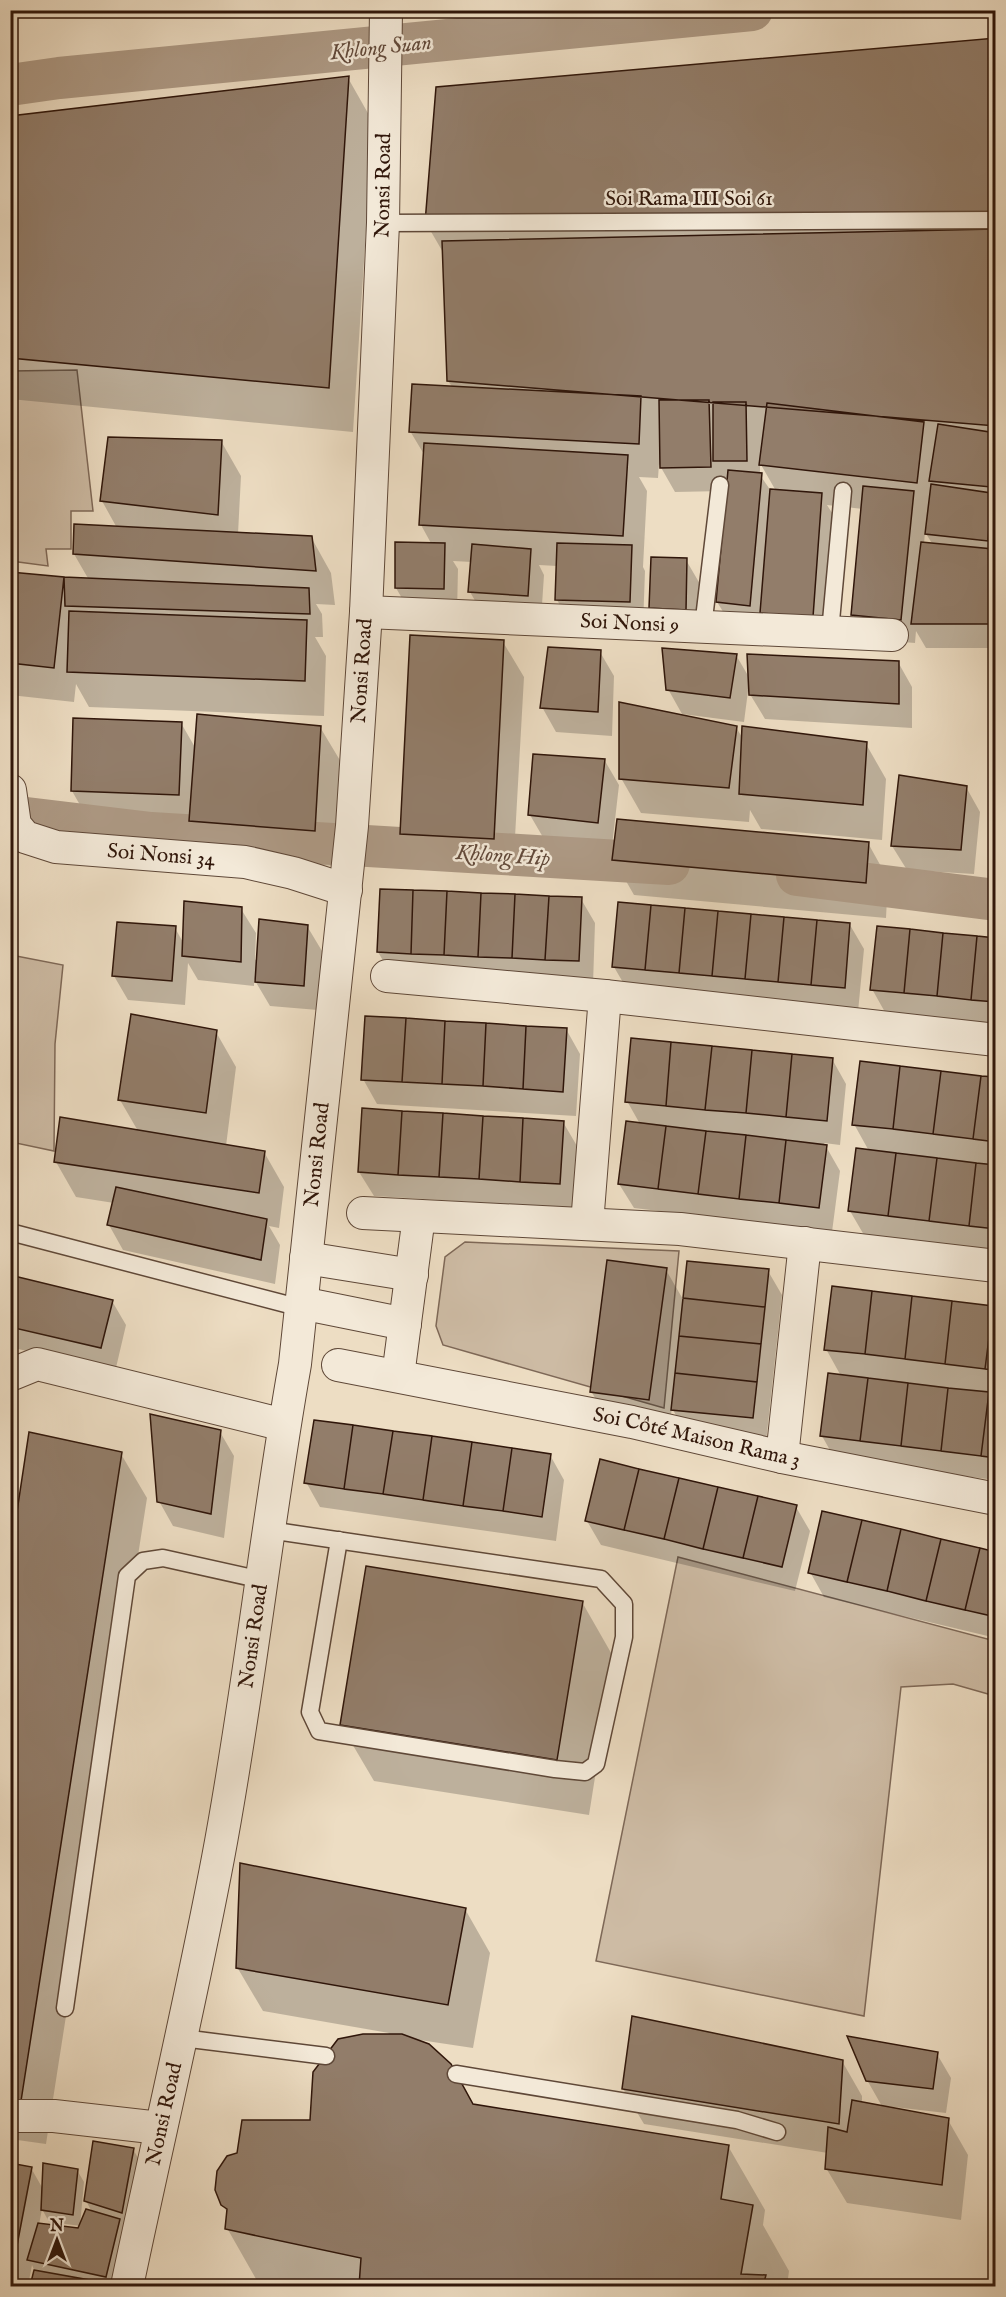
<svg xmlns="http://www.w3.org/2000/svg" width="1006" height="2297" viewBox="0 0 1006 2297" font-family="'IM FELL English',serif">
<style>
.green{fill:#cdbba4;stroke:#7e6857;stroke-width:1.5}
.shadow{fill:#0003;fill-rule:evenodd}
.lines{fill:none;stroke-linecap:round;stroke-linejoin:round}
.canal{stroke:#ad9984;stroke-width:42}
.building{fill:#927d6a;stroke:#30160a;stroke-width:1.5}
.lane-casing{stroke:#5f4838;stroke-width:19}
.street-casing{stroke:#5f4838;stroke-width:34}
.lane{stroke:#f3e9d8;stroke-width:16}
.street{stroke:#f3e9d8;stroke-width:32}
.labels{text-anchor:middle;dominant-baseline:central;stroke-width:5;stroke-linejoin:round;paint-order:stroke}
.street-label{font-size:21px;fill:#30160a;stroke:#f3e9d8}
.water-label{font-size:22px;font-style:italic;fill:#624a3b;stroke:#f3e9d8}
</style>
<rect width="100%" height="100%" fill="#edddc3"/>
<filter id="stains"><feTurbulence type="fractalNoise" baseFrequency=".00333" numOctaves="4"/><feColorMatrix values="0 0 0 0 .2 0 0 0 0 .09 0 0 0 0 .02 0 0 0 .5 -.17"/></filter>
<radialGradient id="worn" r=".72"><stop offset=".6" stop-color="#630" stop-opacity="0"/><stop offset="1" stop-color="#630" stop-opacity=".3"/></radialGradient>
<!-- green -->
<path class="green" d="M77,370L93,511H71V549H46L48,566L11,561V371Z
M11,955L63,965L55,1044L54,1151L11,1142Z
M465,1242L679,1251L664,1408L443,1345L436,1326L445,1257Z
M678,1557L995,1641V1696L953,1684L901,1687L864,2016L596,1961Z"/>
<!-- shadow -->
<path class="shadow" d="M996,40V648H926L916,631L915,643L867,639L853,615L863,509L827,505L836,519L826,641L732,626L717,602L728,484L724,476V491L675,492L659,464L658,478L639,477L647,491L643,567L645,571L643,626L571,624L557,600V566L539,565L544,575L541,620L484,616L470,592L472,562L453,561L458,569L457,613L410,612L396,588L432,545L421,525L425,456L410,431L453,388L448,381L444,254L426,223ZM760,463L776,491H771L760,475ZM992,467H995L991,495H988ZM925,532L933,545L924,544Z
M348,78L373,122L353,432L10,399V117Z
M221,441L241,476L238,534L311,537L331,573L335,605L316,604L322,614L323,637H315L326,656L324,716L89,707L76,684L74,702L10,695V574L89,580L74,554L117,528L102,501Z
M686,560L700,584L699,633L665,632L651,608Z
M503,642L524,677L513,873L422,869L401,834Z
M600,652L614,676L612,736L556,732L542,707Z
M736,655L750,679L898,662L912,687V728L765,719L748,691L744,722L682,714L668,689Z
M181,723L196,749L320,727L341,762L335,866L211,856L195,829L92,826L72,791Z
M736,727L743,739L866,744L886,779L882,840L761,829L750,810L749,822L641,813L621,778Z
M605,761L619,785L612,846L544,839L530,815Z
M966,787L980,812L974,874L907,870L892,846Z
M868,843L888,879L886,918L634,895L614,860Z
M581,899L595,923L593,985L392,976L378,952Z
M241,909L256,933L255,960L307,926L322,951L318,1010L270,1006L254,979V986L198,980L188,963L185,1005L128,1000L114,976L175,928L184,944Z
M850,925L864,949L858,1012L628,991L614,967Z
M996,939V1024L886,1014L872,989Z
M566,1029L580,1054L576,1116L377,1104L363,1079Z
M216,1032L236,1067L226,1146L264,1152L284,1187L279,1228L269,1226L280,1245L275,1284L123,1250L109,1225L114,1203L76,1197L56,1162L138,1131L120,1100Z
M832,1059L846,1084L840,1145L824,1143L840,1171L832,1232L634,1208L619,1184L640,1124L627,1101Z
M996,1079V1251L864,1235L850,1211L869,1151L854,1124Z
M563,1122L577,1146L573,1208L374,1196L359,1172Z
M666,1270L684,1301L768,1271L782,1295L766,1442L686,1434L672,1408L668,1434L612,1427L591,1391Z
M10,1277L112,1301L126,1325L115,1372L10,1347Z
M996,1307V1480L836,1461L822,1436L841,1376L826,1349Z
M220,1432L234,1456L224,1538L173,1526L159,1501Z
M121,1454L147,1498L46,2144L10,2139V1568Z
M550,1455L564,1480L556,1541L320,1507L306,1482Z
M796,1507L810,1531L795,1591L601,1545L587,1521Z
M996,1553V1638L824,1597L810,1572Z
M582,1602L614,1658L589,1815L374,1781L341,1725Z
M465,1909L490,1953L473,2048L413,2039L473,2105L728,2146L765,2210L763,2225L789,2271L787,2286H260L227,2228L228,2214L222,2204L312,2121L389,2033L263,2011L237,1967Z
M937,2054L951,2078L946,2113L885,2106L884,2108L948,2120L968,2155L961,2220L847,2203L826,2168L828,2153L644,2124L623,2089L842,2061L862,2096V2104L883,2108L867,2080Z
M133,2149L147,2174L123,2286H32L35,2272L32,2265L28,2286H10V2165L31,2168L43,2189L77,2170L84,2182L80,2226L92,2212L86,2201ZM42,2209L49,2222L81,2226L79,2230L39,2225Z"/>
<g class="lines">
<!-- canal -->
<path class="canal" d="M10,85L59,78L752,10
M10,816L151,833L669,864
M797,875L996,900"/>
</g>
<!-- building -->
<path class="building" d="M996,38V220L425,223L436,87Z
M349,76L329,388L10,358V116Z
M996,229V426L447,381L442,241Z
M412,384L641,396L639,444L409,432Z
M659,400H709L711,467L660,468Z
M713,402H746L747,461H713Z
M767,403L924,422L917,483L759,465Z
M938,424L996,433V453L991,487L929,481Z
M108,437L222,440L218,515L100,501Z
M424,443L628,455L623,536L419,525Z
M728,470L762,473L750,606L716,602Z
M931,484L991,493L988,541L925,534Z
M863,486L914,491L901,620L851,615Z
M770,489L822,493L813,617L760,613Z
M74,524L312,536L316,571L73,554Z
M395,542L445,543L444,589L395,588Z
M921,542L993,549L991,624H911Z
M557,543L632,545L630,602L555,600Z
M472,544L531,549L528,596L468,592Z
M651,557L687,558L686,610L649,608Z
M10,572L64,577L54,668L10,663Z
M64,577L309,588L310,614L65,606Z
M69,611L307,620L305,681L67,672Z
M410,635L504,640L494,839L400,834Z
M548,647L601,650L598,712L540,708Z
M662,648L737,654L730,698L666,690Z
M747,654L899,661V704L749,695Z
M619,702L737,726L729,788L619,779Z
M197,714L321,726L315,831L189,821Z
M73,718L182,722L179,795L71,791Z
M742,726L867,742L863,805L739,794Z
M533,754L605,759L598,823L528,815Z
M899,775L967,786L961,850L891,846Z
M617,819L869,842L866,883L612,860Z
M380,889L413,890L411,954L377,952Z
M413,890L447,891L444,955L411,954Z
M447,891L481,893L478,957L444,955Z
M481,893L515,894L512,958L478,957Z
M515,894L549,896L545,960L512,958Z
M549,896L582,897L579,961L545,960Z
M184,901L242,907L241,962L182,956Z
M618,902L651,905L645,970L612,967Z
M651,905L685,908L679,973L645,970Z
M685,908L718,911L712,976L679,973Z
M718,911L751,914L745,979L712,976Z
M751,914L784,917L778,982L745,979Z
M784,917L817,920L811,985L778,982Z
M259,919L308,925L304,986L255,982Z
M817,920L850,923L845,988L811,985Z
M117,922L176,926L172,981L112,976Z
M877,926L910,929L904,993L870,990Z
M910,929L943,933L937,996L904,993Z
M943,933L977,936L971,1000L937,996Z
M977,936L996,938V1002L971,1000Z
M131,1014L217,1030L206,1113L118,1100Z
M365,1016L406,1018L402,1082L361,1080Z
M406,1018L445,1021L442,1084L402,1082Z
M445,1021L486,1023L483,1086L442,1084Z
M486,1023L526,1026L523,1089L483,1086Z
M526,1026L567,1028L563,1092L523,1089Z
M631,1038L671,1042L666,1106L625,1102Z
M671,1042L712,1046L705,1110L666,1106Z
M712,1046L752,1050L746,1113L705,1110Z
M752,1050L792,1054L786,1117L746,1113Z
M792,1054L833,1058L827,1121L786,1117Z
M860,1061L900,1066L893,1129L852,1125Z
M900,1066L941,1071L933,1134L893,1129Z
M941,1071L981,1076L973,1139L933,1134Z
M981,1076L996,1077V1142L973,1139Z
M362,1108L402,1111L398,1175L358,1172Z
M402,1111L443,1113L439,1177L398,1175Z
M443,1113L483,1116L479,1179L439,1177Z
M483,1116L523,1118L520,1182L479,1179Z
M60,1117L265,1151L259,1193L54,1162Z
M523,1118L564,1121L560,1184L520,1182Z
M626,1121L666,1126L658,1189L618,1184Z
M666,1126L706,1131L698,1194L658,1189Z
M706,1131L746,1135L739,1199L698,1194Z
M746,1135L786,1140L779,1203L739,1199Z
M786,1140L827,1145L819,1208L779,1203Z
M856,1148L896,1153L888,1216L848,1211Z
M896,1153L937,1158L929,1221L888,1216Z
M937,1158L976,1163L969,1226L929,1221Z
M976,1163L996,1165V1229L969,1226Z
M116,1187L267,1219L261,1260L107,1225Z
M607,1260L667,1268L649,1400L590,1392Z
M687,1261L769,1269L765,1307L683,1298Z
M10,1275L113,1300L101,1348L10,1327Z
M832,1286L872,1291L865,1354L824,1350Z
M872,1291L912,1296L905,1359L865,1354Z
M912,1296L952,1301L945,1364L905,1359Z
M683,1298L765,1307L761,1344L679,1336Z
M952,1301L993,1306L985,1369L945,1364Z
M993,1306H996V1370L985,1369Z
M679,1336L761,1344L757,1382L675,1373Z
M675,1373L757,1382L753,1418L671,1410Z
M828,1373L868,1378L860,1441L820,1436Z
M868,1378L908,1383L901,1446L860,1441Z
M908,1383L948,1388L941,1451L901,1446Z
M948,1388L989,1392L981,1456L941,1451Z
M989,1392L996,1393V1458L981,1456Z
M150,1414L221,1430L211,1514L157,1502Z
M314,1420L353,1425L344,1489L304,1483Z
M353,1425L393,1431L383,1494L344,1489Z
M393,1431L432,1436L423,1500L383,1494Z
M29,1432L122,1452L21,2101L10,2100V1558Z
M432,1436L472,1442L463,1506L423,1500Z
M472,1442L512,1448L503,1511L463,1506Z
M512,1448L551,1454L542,1517L503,1511Z
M600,1459L639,1469L624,1530L585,1521Z
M639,1469L679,1478L664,1539L624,1530Z
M679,1478L718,1487L703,1549L664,1539Z
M718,1487L758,1496L743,1558L703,1549Z
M758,1496L797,1505L782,1567L743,1558Z
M822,1511L862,1520L847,1582L808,1573Z
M862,1520L901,1529L887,1591L847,1582Z
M901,1529L941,1539L926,1601L887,1591Z
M941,1539L980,1548L965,1610L926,1601Z
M980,1548L996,1552V1617L965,1610Z
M366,1566L583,1601L557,1760L340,1725Z
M240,1863L466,1908L448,2005L236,1968Z
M632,2016L843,2060L839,2124L622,2089Z
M363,2034H402L429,2044L451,2064L473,2104L729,2145L721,2199L753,2205L741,2274L766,2275L763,2286H359L361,2258L225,2229L227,2209L221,2205L215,2190L217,2171L227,2156L237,2153L242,2120H310L313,2072L338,2039Z
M847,2036L938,2052L933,2089L866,2081Z
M852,2100L949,2118L942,2185L825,2169L828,2127L847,2132Z
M93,2141L134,2148L122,2213L84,2201Z
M10,2163L32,2167L10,2282Z
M43,2163L78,2169L73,2215L41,2210Z
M86,2209L120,2219L106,2277L27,2260L38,2223L78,2228Z
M34,2270L95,2281V2286H30Z"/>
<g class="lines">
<!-- lane casing -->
<g class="lane-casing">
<path id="lane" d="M383,223L996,220
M703,627L720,485
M830,632L843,491
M10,1232L301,1308
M269,1530L601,1579L624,1604V1637L596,1764L585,1772L555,1769L319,1731L310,1712L339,1540
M65,2008L127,1576L143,1561L163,1558L262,1580
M182,2038L326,2056
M456,2074L737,2120L777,2132"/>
</g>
<!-- street casing -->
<g class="street-casing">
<g id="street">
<path id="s1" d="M366,612L892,635"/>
<path id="s2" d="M10,790L15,825L25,837L56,847L245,862L293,873L346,890"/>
<path d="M387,976L605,996L996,1040"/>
<path d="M363,1213L680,1229L996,1266"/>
<path d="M587,1224L605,996"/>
<path d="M306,1258L412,1275"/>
<path d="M301,1303L405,1324"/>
<path id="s3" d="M338,1365L632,1422L782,1457L996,1499"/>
<path d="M10,1375L37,1364L284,1425"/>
<path d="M398,1376L419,1216"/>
<path d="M782,1457L805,1243"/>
<path d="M10,2116H54L160,2128"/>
<path id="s4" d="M127,2286C157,2143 191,2001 218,1858C249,1694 266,1528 295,1364L352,826L366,612L383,223L386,10"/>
</g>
</g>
<!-- lane -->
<use href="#lane" class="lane"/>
<!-- street -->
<use href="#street" class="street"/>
</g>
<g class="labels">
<!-- street labels -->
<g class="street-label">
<text stroke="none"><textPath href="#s4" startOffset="2120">Nonsi Road</textPath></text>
<text x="689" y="199">Soi Rama III Soi 61</text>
<text stroke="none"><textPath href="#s1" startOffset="264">Soi Nonsi 9</textPath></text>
<text stroke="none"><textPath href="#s4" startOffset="1634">Nonsi Road</textPath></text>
<text stroke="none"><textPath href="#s2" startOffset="189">Soi Nonsi 34</textPath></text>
<text stroke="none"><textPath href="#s4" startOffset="1148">Nonsi Road</textPath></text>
<text stroke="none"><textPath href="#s3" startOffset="366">Soi Côté Maison Rama 3</textPath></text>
<text stroke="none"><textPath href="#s4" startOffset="662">Nonsi Road</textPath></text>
<text stroke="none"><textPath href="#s4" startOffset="176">Nonsi Road</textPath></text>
</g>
<!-- water labels -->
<g class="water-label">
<text transform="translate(381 48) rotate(-6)">Khlong Suan</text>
<text transform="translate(503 856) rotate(4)">Khlong Hip</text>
</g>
</g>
<!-- margin -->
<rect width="1006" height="2297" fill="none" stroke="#edddc3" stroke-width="36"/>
<rect x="12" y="12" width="982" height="2273" fill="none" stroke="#30160a" stroke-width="3"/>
<rect x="18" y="18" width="970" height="2261" fill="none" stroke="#30160a" stroke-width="1.5"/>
<!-- north arrow -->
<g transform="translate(57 2240)" stroke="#f3e9d8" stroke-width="4.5" paint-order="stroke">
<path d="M0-4.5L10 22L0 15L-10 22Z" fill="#30160a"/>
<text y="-9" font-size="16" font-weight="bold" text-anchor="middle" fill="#30160a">N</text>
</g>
<rect width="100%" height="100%" filter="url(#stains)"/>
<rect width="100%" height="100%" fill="url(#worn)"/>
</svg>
